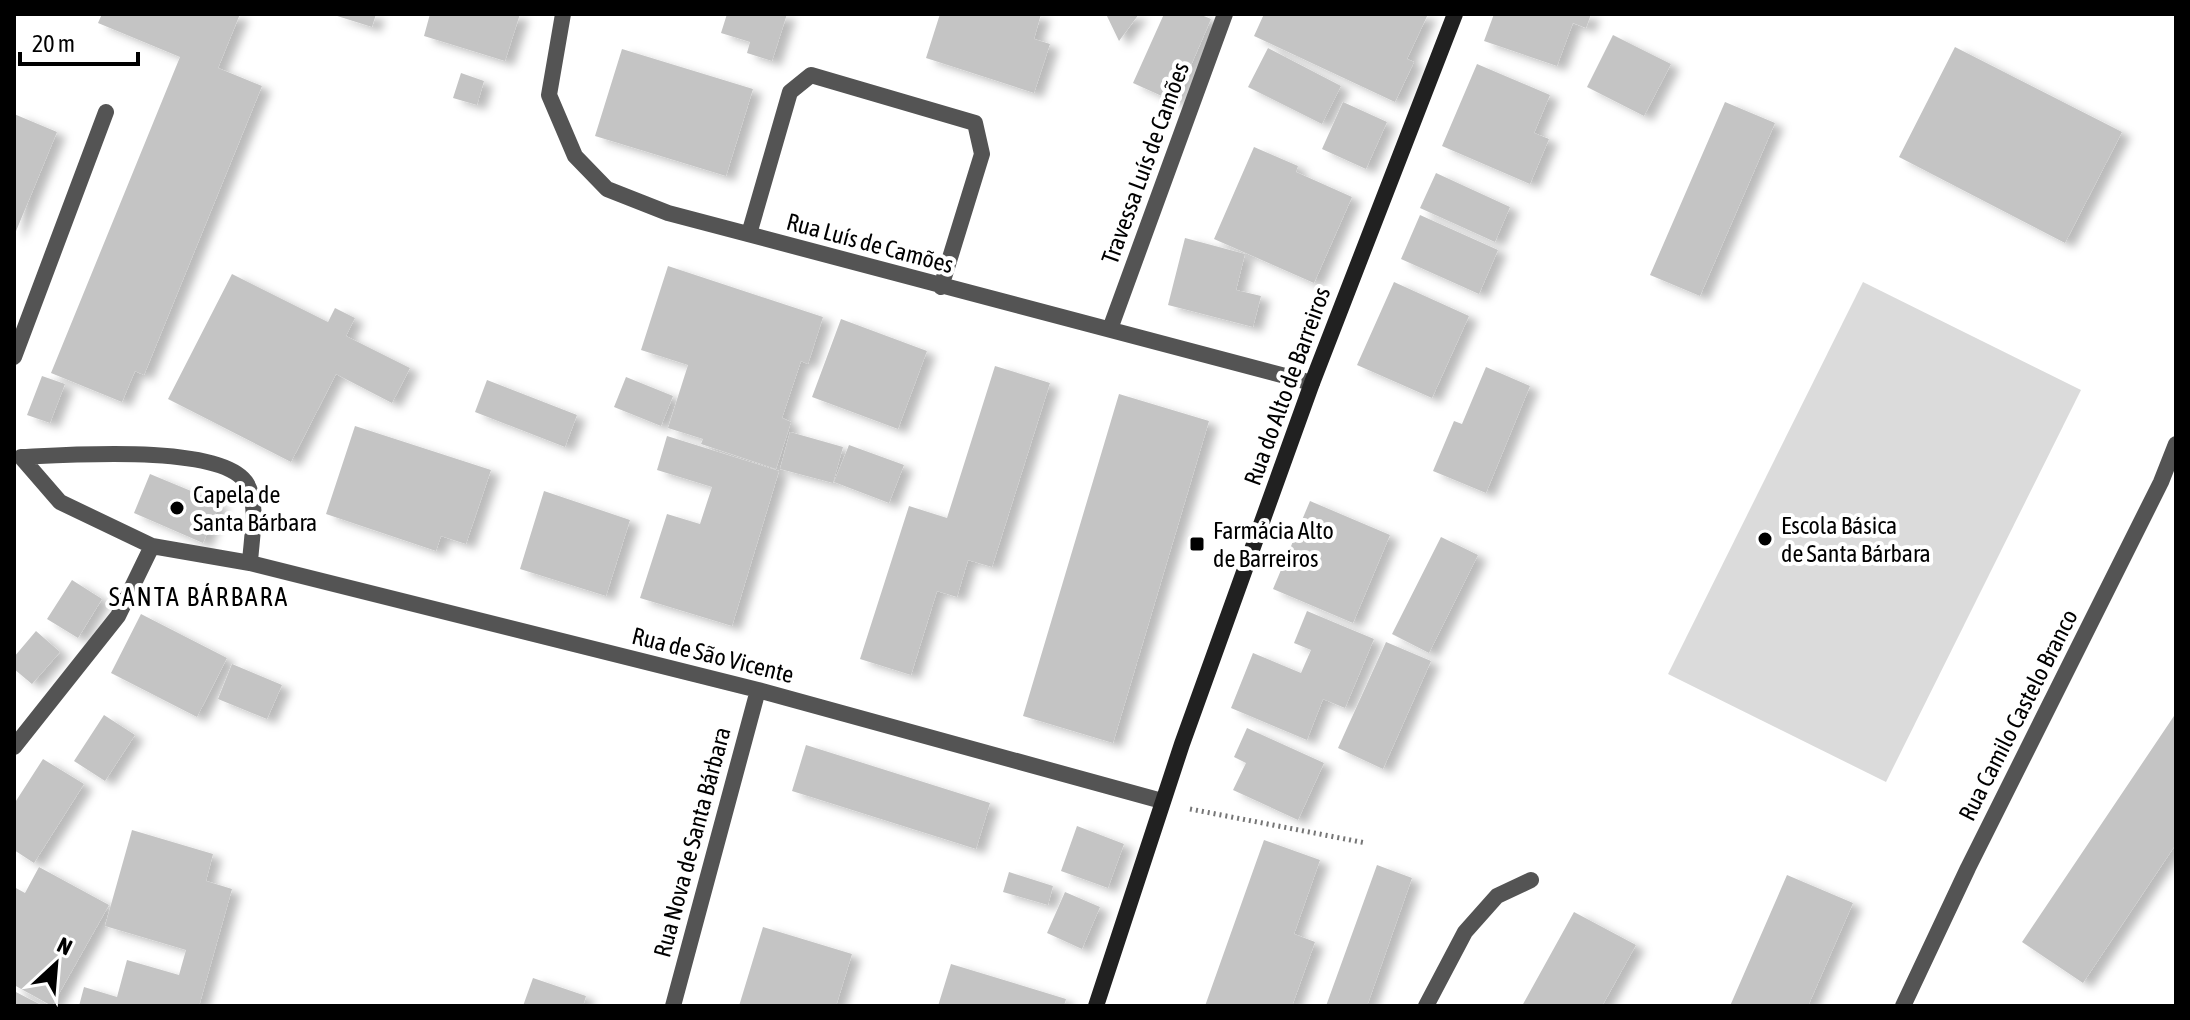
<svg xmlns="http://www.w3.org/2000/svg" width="2190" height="1020" viewBox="0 0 2190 1020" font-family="'Asap Condensed',sans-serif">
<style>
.pitch{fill:#dbdbdb}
.building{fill:#c4c4c4;filter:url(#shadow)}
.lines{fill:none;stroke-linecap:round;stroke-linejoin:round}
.path{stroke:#767676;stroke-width:5;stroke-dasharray:2 4;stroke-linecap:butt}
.lane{stroke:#545454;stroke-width:16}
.street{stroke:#545454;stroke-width:16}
.secondary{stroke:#212121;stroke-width:16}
.poi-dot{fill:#000;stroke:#fff;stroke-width:3}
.labels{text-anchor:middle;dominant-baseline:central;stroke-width:8;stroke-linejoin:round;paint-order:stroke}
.street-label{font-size:24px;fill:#000;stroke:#fff}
.poi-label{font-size:24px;fill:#000;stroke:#fff;text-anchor:start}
.neighbourhood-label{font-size:26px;letter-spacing:2px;fill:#000;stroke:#fff}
</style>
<defs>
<filter id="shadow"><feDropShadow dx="9" dy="5" stdDeviation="4" flood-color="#0004"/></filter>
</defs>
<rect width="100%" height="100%" fill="#fff"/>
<!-- pitch -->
<path class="pitch" d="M1863,282L2081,390L1886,782L1668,674Z"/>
<!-- building -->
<path class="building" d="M102,14H240L218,68L262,86L144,375L135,371L122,402L51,373L180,57L98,23Z
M331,14H376L372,27Z
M430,14H520L505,61L424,36Z
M727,14H787L772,61L747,53L750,42L721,33Z
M940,14H1041L1034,39L1050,44L1034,93L926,58Z
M1106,14H1139L1119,41Z
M1164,14H1199L1211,19L1175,102L1133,83Z
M1264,14H1428L1407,59L1414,62L1395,102L1254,36Z
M1494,14H1591L1586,28L1573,23L1557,66L1484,41Z
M1613,35L1671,64L1644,116L1587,87Z
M1955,47L2122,132L2065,243L1899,157Z
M1268,48L1341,86L1322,124L1248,87Z
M622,49L753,89L726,176L595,136Z
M1477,64L1550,95L1534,133L1549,139L1530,184L1442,146Z
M461,73L484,81L477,105L453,98Z
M1343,102L1387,122L1366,169L1322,149Z
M1725,102L1775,123L1700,296L1650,275Z
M14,114L57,132L14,236Z
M1254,147L1298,166L1296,172L1352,197L1314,283L1214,239Z
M1436,173L1510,207L1495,242L1420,208Z
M1420,215L1498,250L1479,294L1401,259Z
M1185,238L1245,254L1236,290L1261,296L1253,327L1168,305Z
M668,266L823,317L808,364L801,361L782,418L791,422L776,469L701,444L703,439L668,428L688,365L641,350Z
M232,274L328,322L335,308L355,318L346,336L410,368L392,403L336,374L291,462L168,399Z
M1394,282L1469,316L1432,398L1357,365Z
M841,319L927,351L898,429L812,397Z
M995,366L1050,383L992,567L968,560L957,597L937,591L911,675L860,659L909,506L947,518Z
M1486,367L1530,386L1486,493L1433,471L1454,421L1462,424Z
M42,376L65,384L50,423L27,415Z
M626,377L673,396L661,426L614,407Z
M487,380L577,415L565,447L475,412Z
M1119,394L1209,421L1113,743L1023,716Z
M355,426L491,470L466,544L441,536L436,551L326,514Z
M790,432L843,447L833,483L780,469Z
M667,436L779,471L732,626L640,598L667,514L700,524L712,487L657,470Z
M849,445L904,465L889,503L834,482Z
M150,474L220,503L203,543L134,513Z
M544,491L630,520L606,596L520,569Z
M1310,501L1390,535L1353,623L1273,589Z
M1441,537L1478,555L1429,653L1392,634Z
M72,580L102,599L78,638L47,619Z
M1307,611L1374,639L1345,708L1323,699L1307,740L1231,708L1253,653L1301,673L1311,650L1294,643Z
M141,614L227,658L197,717L111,673Z
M36,631L60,652L32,684L14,669V657Z
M1386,642L1431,661L1383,769L1338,748Z
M232,664L282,685L267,719L218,699Z
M2176,713V844L2083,983L2022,942Z
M104,715L135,735L105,781L74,761Z
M1247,728L1324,763L1298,820L1233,790L1246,763L1234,757Z
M806,745L990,803L976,849L792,791Z
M43,759L84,784L34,863L14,850V804Z
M1077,826L1124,844L1108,888L1061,871Z
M132,830L213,854L206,881L232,889L199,1006H79L84,987L117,997L127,960L179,975L186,950L105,926Z
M1264,840L1320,860L1294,934L1315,942L1292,1006H1205Z
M1377,865L1412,878L1367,1006H1326Z
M39,867L109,905L52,1006L14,985V887L25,893Z
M1009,872L1053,886L1048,905L1003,892Z
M1787,875L1853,903L1808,1006H1730Z
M1065,892L1100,907L1082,949L1047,933Z
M1574,912L1636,945L1602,1006H1522Z
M763,927L852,954L836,1006H739Z
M951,964L1066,999L1064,1006H938Z
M533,978L586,996L583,1006H523Z
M14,991L43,1006H14Z"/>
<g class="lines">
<!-- path -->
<path class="path" d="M1190,809L1366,843"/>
<!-- lane -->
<path class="lane" d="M14,357L106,112"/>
<!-- street -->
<path class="street" d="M563,14L549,95L575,156L607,189L668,213L1312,383
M749,234L790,92L811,75L975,123L982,154L941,287
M1110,329L1225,14
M250,563C251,540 259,505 247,484C224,443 65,455 21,457L60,502L152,546L250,563L758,690L1162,801
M14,747L118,616L152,546
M673,1006L758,690
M1426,1006L1465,932L1497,896L1531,880
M1903,1006L1968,868L2161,482L2176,444"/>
<!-- secondary -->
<path class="secondary" d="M1096,1006L1182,744L1312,383L1455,14"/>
</g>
<!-- markers -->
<g class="poi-dot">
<circle cx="177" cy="508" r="8"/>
<circle cx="1765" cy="539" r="8"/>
<rect x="1189" y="536" width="16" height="16" rx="4"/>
</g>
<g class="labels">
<!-- street labels -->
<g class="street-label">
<text transform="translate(1145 163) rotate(-70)">Travessa Luís de Camões</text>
<text transform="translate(870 243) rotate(15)">Rua Luís de Camões</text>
<text transform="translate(1287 386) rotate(-70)">Rua do Alto de Barreiros</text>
<text transform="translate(713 655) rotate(14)">Rua de São Vicente</text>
<text transform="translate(2018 715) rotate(-63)">Rua Camilo Castelo Branco</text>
<text transform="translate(692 842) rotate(-75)">Rua Nova de Santa Bárbara</text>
</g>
<!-- poi labels -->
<g class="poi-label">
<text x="193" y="494">Capela de<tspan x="193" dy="28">Santa Bárbara</tspan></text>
<text x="1781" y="525">Escola Básica<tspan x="1781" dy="28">de Santa Bárbara</tspan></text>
<text x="1213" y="530">Farmácia Alto<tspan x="1213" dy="28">de Barreiros</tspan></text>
</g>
<!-- neighbourhood labels -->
<g class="neighbourhood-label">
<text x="199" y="597">SANTA BÁRBARA</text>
</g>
</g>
<!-- border -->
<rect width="2190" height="1020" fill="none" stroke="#000000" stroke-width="32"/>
<!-- north arrow -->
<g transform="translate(56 964) rotate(26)" stroke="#ffffff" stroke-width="6" paint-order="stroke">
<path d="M0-6L14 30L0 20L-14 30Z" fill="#000000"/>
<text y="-12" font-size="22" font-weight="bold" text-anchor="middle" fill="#000000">N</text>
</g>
<!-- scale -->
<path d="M20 52v12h118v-12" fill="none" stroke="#000000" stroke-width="4"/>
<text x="32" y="52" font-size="24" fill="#000000" stroke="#ffffff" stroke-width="6" paint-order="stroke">20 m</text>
</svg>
